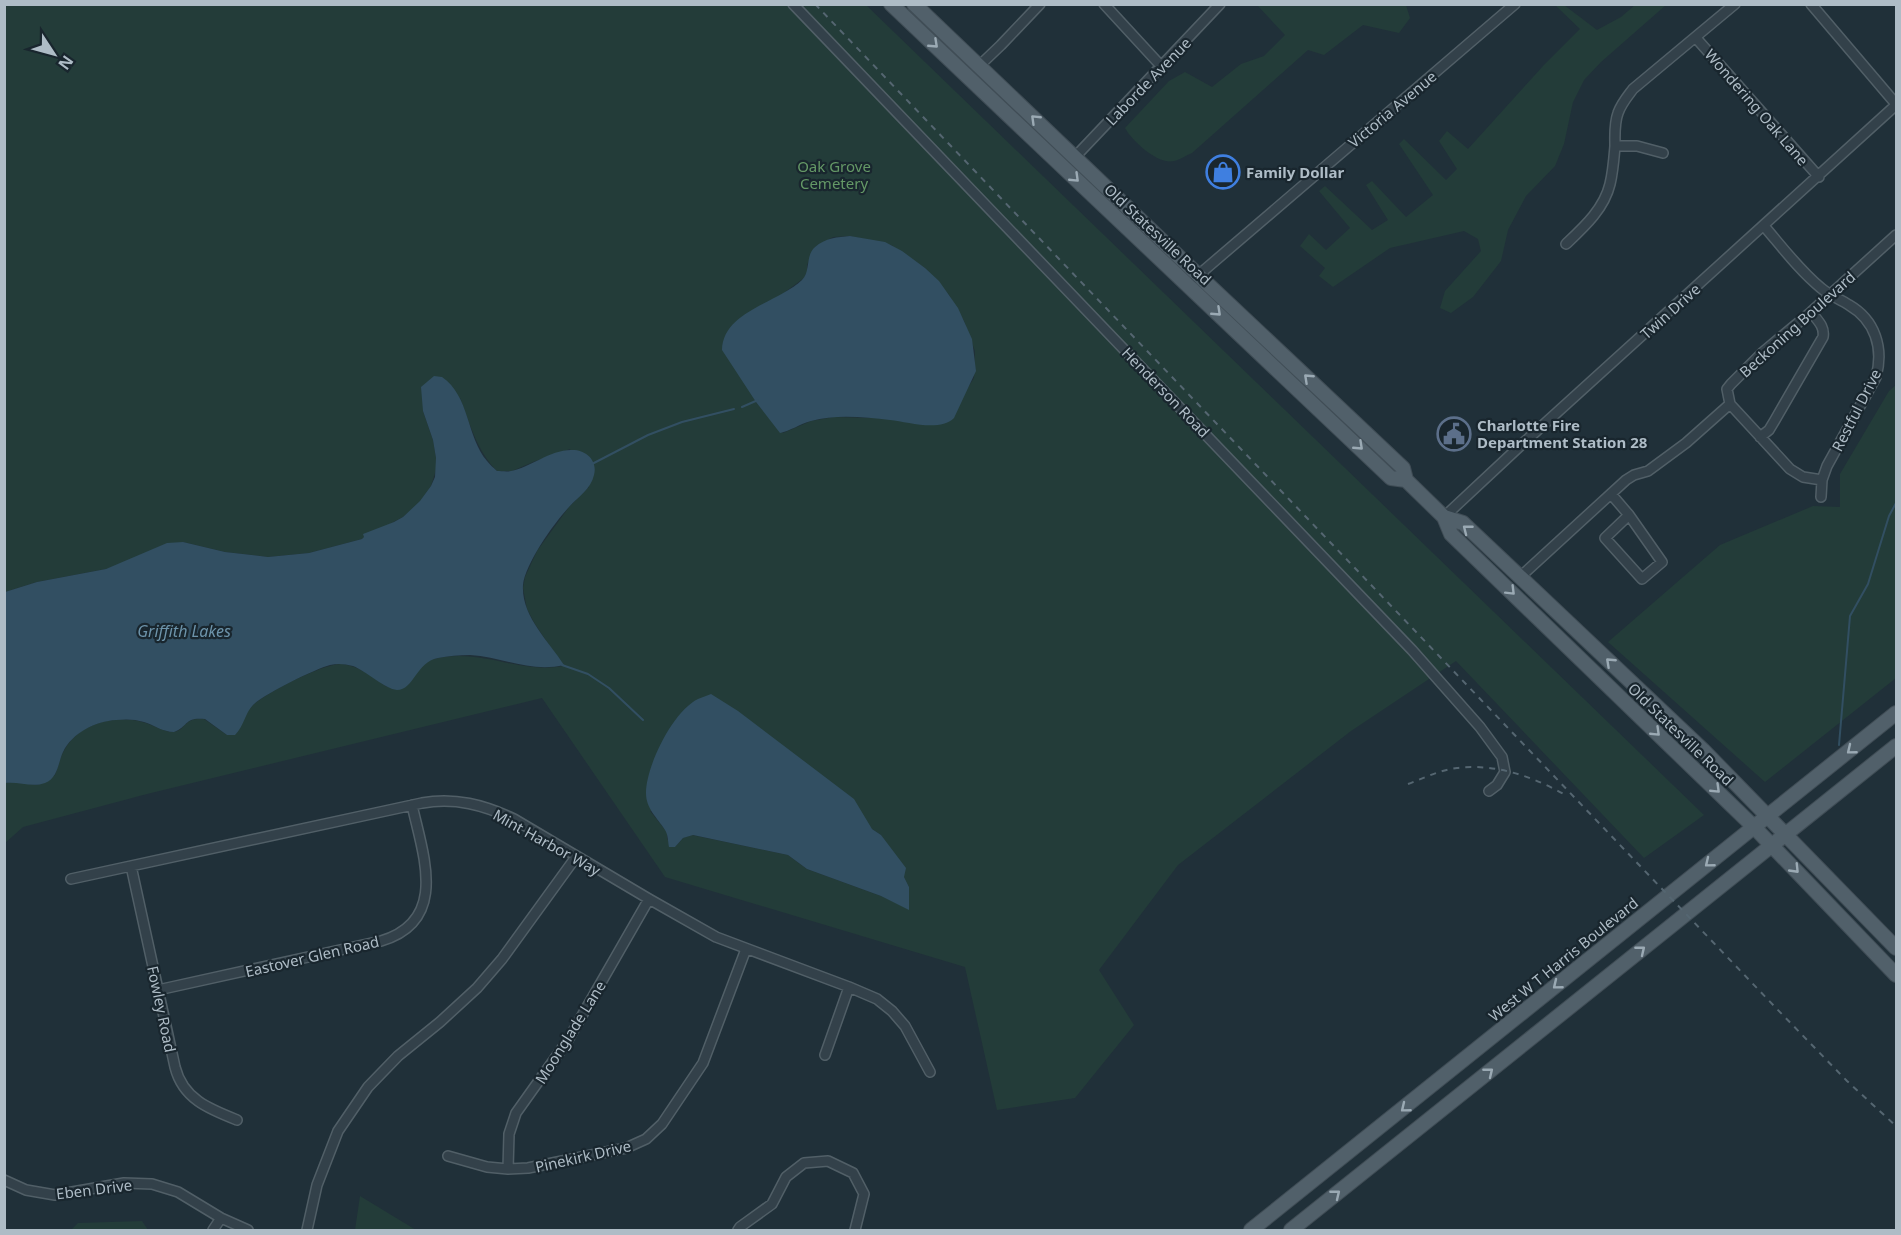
<svg xmlns="http://www.w3.org/2000/svg" width="1901" height="1235" viewBox="0 0 1901 1235" font-family="'Noto Sans',sans-serif">
<style>
.green{fill:#233c39;fill-rule:evenodd}
.water{fill:#324f62}
.lines{fill:none;stroke-linecap:round;stroke-linejoin:round}
.stream{stroke:#324f62;stroke-width:2}
.street-casing{stroke:#515f67;stroke-width:12}
.primary-casing{stroke:#404d56;stroke-width:16}
.street{stroke:#33414a;stroke-width:9}
.primary{stroke:#51606a;stroke-width:14}
.rail{stroke:#556671;stroke-width:2;stroke-dasharray:6 6;stroke-linecap:butt}
.oneway{stroke:#9baab4}
.labels{text-anchor:middle;dominant-baseline:central;stroke-width:4.5;stroke-linejoin:round;paint-order:stroke}
.street-label{font-size:15px;fill:#aebcc6;stroke:#19262e}
.park-label{font-size:15px;fill:#649866;stroke:#19262e}
.poi-label{font-size:15px;font-weight:bold;fill:#aebcc6;stroke:#19262e;text-anchor:start}
.water-label{font-size:16px;font-style:italic;fill:#6d94ab;stroke:#19262e}
</style>
<rect width="100%" height="100%" fill="#203039"/>
<!-- green -->
<path class="green" d="M5,4L866,5L1704,815L1644,858L1456,661L1351,731L1178,865L1099,970L1134,1025L1075,1098L997,1110L965,967L665,877L542,698L147,794L23,827L5,843V783L12,782L37,785L55,775C58,767 60,757 65,749C80,723 115,715 142,722C152,724 163,732 173,732C185,732 183,717 204,719L227,735C236,725 244,713 254,704C268,692 324,663 342,664C359,666 373,677 387,687L409,684C414,676 419,667 426,662C432,659 438,658 444,657C486,651 523,674 563,666L535,624L527,609L523,588L525,577L537,551L569,507L589,487L570,449L533,462L512,471H497C477,451 470,424 460,398L423,411L433,440L436,458V470L431,486L420,502L403,517L362,539L309,553L268,557L225,552L183,542L106,569L37,582L5,592ZM850,236L891,245L925,268L949,295L964,321L975,351L974,378L964,394L872,418L834,417L811,421L783,433L756,402L750,390L785,292L804,278L807,272V265L815,247L833,237ZM650,811L872,829L881,835L909,887V909L881,896L807,869L788,855L692,835L683,838L675,847L667,839V832Z
M1257,5H1406L1410,18L1399,33L1363,25L1324,55L1308,50L1192,153C1186,155 1180,160 1174,161C1158,165 1132,141 1125,128L1169,81L1185,72L1212,87L1241,64L1264,56L1285,35Z
M1555,5H1564L1597,30L1621,17L1635,5H1666L1601,62L1584,80L1573,102L1564,144L1555,166L1526,196L1508,230L1501,261L1473,297L1451,313L1440,308L1445,291L1481,251L1478,239L1464,231L1390,248L1333,287L1319,276L1325,268L1300,246L1309,234L1326,250L1350,228L1319,191L1325,186L1372,230L1388,220L1366,185L1372,181L1406,217L1433,195L1399,144L1404,139L1446,180L1457,169L1439,141L1447,131L1468,149L1543,66L1580,29Z
M1896,385V678L1765,782L1608,642L1720,545L1813,506L1840,507V474L1889,391Z
M360,1196L416,1230H355Z
M142,1221L148,1230H71L78,1223Z"/>
<!-- water -->
<path class="water" d="M850,236L885,242L902,251L925,268L939,281L958,308L972,339L976,371L954,418C940,432 908,422 890,420C864,417 836,414 811,421C800,424 790,431 780,433L756,402L722,350C723,311 778,303 802,280C811,271 805,256 815,247C825,238 838,237 850,236Z
M434,376L442,377C470,396 466,436 487,461C490,465 494,468 497,471C501,471 507,472 511,471C529,468 550,450 571,450C585,449 598,460 594,475C591,489 578,497 569,507C554,523 525,564 523,585C521,616 549,641 564,665C531,673 503,657 470,655C459,655 448,656 438,658C416,662 414,690 397,690C385,689 366,671 353,666C345,664 338,663 330,665C315,669 264,694 253,705C245,713 244,726 235,735H227L205,719C184,717 189,726 174,732C163,732 154,725 144,722C135,719 125,719 116,720C96,721 72,733 63,752C58,763 58,778 45,783C32,788 18,781 5,783V592L37,582L106,569L167,543L183,542L225,552L268,557L309,553L362,539L364,537L363,534L394,522L403,517L420,501L431,486L435,477L436,458L433,440L423,411L421,387Z
M711,694L738,711L854,799L872,829L881,835L906,868L904,877L909,887V910L881,896L807,869L788,855L693,835L683,838L675,847H669C668,842 668,834 665,830C657,817 646,809 646,793C646,766 673,711 698,699C702,697 707,696 711,694Z"/>
<g class="lines">
<!-- stream -->
<path class="stream" d="M742,407L758,400
M592,464L648,435L682,422L734,409
M562,665L588,674L609,688L643,720
M1839,745L1850,616L1868,584L1889,516L1896,503"/>
<!-- street casing -->
<g class="street-casing">
<path id="street" d="M793,4L1412,650L1480,727L1502,757L1505,772L1497,785L1489,791
M1104,4L1162,67
M1811,4L1896,104
M1696,38L1819,177
M979,66L1001,45L1040,4
M1615,146H1637L1663,153
M1075,157L1220,4
M1764,226C1782,247 1800,271 1821,288C1829,295 1840,299 1849,305C1875,320 1884,348 1876,377L1827,466L1822,480L1821,497
M1566,244C1584,227 1604,209 1610,184C1613,172 1614,158 1615,146C1615,135 1614,124 1618,113C1621,104 1627,97 1633,89L1735,4
M1195,278L1515,4
M1730,404L1790,469L1803,477L1822,480
M1760,437L1769,430L1775,420L1823,337C1825,326 1817,320 1811,312
M1611,494L1629,515L1662,562L1642,579L1605,538L1629,515
M1444,517L1520,446L1896,105
M1520,577L1626,480L1634,475L1648,471L1686,443L1730,404L1727,389L1731,384L1763,352L1811,312L1896,235
M131,866L175,1067C183,1099 209,1109 237,1120
M71,879L422,803C455,797 484,805 514,819L649,899L716,937L849,987L877,999L892,1011L905,1026L930,1072
M158,990L381,941C449,921 423,855 412,805
M825,1055L849,987
M448,1156L487,1167L508,1169L528,1168L626,1148L646,1139L662,1124L703,1063L746,949
M508,1169L509,1134L516,1113L568,1040L649,899
M4,1180L26,1190L55,1195L124,1183L152,1184L178,1192L221,1218L248,1230
M213,1230L221,1218
M307,1230L317,1185L338,1131L368,1087L398,1056L440,1022L477,988L502,959L576,857
M738,1230L740,1227L772,1204L786,1177L804,1163L828,1161L853,1173L864,1194L855,1230"/>
</g>
<!-- primary casing -->
<g class="primary-casing">
<path id="primary" d="M891,4L1391,478L1406,480
M914,4L1198,275L1403,468L1406,480L1444,517L1451,534L1754,827L1896,975
M1444,517L1463,523L1703,750L1896,948
M1251,1230L1896,713
M1291,1230L1896,746"/>
</g>
<!-- street -->
<use href="#street" class="street"/>
<!-- primary -->
<use href="#primary" class="primary"/>
<!-- rail -->
<path class="rail" d="M815,4L1776,1008L1847,1081L1896,1126
M1408,784C1424,778 1440,770 1457,768C1495,763 1535,777 1567,796"/>
</g>
<!-- one-way arrows -->
<defs><path id="oneway-chevron" d="M-2-3.5L2.5 0L-2 3.5" fill="none" stroke-width="1.6" stroke-linecap="round" stroke-linejoin="round" transform="scale(1.5)"/></defs>
<g class="oneway">
<use href="#oneway-chevron" transform="translate(934 44) rotate(43)"/>
<use href="#oneway-chevron" transform="translate(1035 119) rotate(-136)"/>
<use href="#oneway-chevron" transform="translate(1075 178) rotate(44)"/>
<use href="#oneway-chevron" transform="translate(1217 312) rotate(43)"/>
<use href="#oneway-chevron" transform="translate(1308 378) rotate(-137)"/>
<use href="#oneway-chevron" transform="translate(1359 446) rotate(43)"/>
<use href="#oneway-chevron" transform="translate(1467 529) rotate(-142)"/>
<use href="#oneway-chevron" transform="translate(1511 591) rotate(45)"/>
<use href="#oneway-chevron" transform="translate(1610 662) rotate(-137)"/>
<use href="#oneway-chevron" transform="translate(1656 732) rotate(44)"/>
<use href="#oneway-chevron" transform="translate(1851 750) rotate(141)"/>
<use href="#oneway-chevron" transform="translate(1716 789) rotate(44)"/>
<use href="#oneway-chevron" transform="translate(1709 863) rotate(141)"/>
<use href="#oneway-chevron" transform="translate(1795 869) rotate(46)"/>
<use href="#oneway-chevron" transform="translate(1641 950) rotate(-39)"/>
<use href="#oneway-chevron" transform="translate(1557 985) rotate(141)"/>
<use href="#oneway-chevron" transform="translate(1489 1072) rotate(-39)"/>
<use href="#oneway-chevron" transform="translate(1405 1108) rotate(141)"/>
<use href="#oneway-chevron" transform="translate(1336 1194) rotate(-39)"/>
</g>
<!-- icons -->
<defs>
<g id="shop-ring" transform="scale(1.725)"><circle r="9.5" fill="#19262e" stroke="#3f7fe0" stroke-width="1.5"/><path d="M-5-2.5h2.3a2.7 3.5 0 0 1 5.4 0H5L5.5 6h-11ZM-1.5-2.5h3a1.5 2.3 0 0 0-3 0Z" fill="#3f7fe0"/></g>
<g id="civic-ring" transform="scale(1.725)"><circle r="9.5" fill="#19262e" stroke="#5c6f8a" stroke-width="1.5"/><path d="M-.6-6.5H3V-4.5H.6V-3L4-1V1h2V6H-6V1h2V-1L-.6-3ZM-1.2 2.5V6h2.4V2.5Z" fill="#5c6f8a"/></g>
</defs>
<g fill-rule="evenodd">
<use href="#shop-ring" x="1223" y="172"/>
<use href="#civic-ring" x="1454" y="434"/>
</g>
<g class="labels">
<!-- street labels -->
<g class="street-label">
<text transform="translate(1148 81) rotate(-46)">Laborde Avenue</text>
<text transform="translate(1757 107) rotate(49)">Wondering Oak Lane</text>
<text transform="translate(1392 109) rotate(-40)">Victoria Avenue</text>
<text transform="translate(1158 234) rotate(43)">Old Statesville Road</text>
<text transform="translate(1670 311) rotate(-42)">Twin Drive</text>
<text transform="translate(1797 324) rotate(-42)">Beckoning Boulevard</text>
<text transform="translate(1166 392) rotate(46)">Henderson Road</text>
<text transform="translate(1856 410) rotate(-63)">Restful Drive</text>
<text transform="translate(1681 734) rotate(44)">Old Statesville Road</text>
<text transform="translate(547 842) rotate(29)">Mint Harbor Way</text>
<text transform="translate(312 956) rotate(-13)">Eastover Glen Road</text>
<text transform="translate(1563 959) rotate(-39)">West W T Harris Boulevard</text>
<text transform="translate(162 1009) rotate(78)">Fowley Road</text>
<text transform="translate(570 1032) rotate(-58)">Moonglade Lane</text>
<text transform="translate(583 1156) rotate(-13)">Pinekirk Drive</text>
<text transform="translate(94 1189) rotate(-7)">Eben Drive</text>
</g>
<!-- park labels -->
<g class="park-label">
<text x="834" y="166">Oak Grove<tspan x="834" dy="17">Cemetery</tspan></text>
</g>
<!-- poi labels -->
<g class="poi-label">
<text x="1246" y="172">Family Dollar</text>
<text x="1477" y="425">Charlotte Fire<tspan x="1477" dy="17">Department Station 28</tspan></text>
</g>
<!-- water labels -->
<g class="water-label">
<text x="184" y="631">Griffith Lakes</text>
</g>
</g>
<!-- border -->
<rect width="1901" height="1235" fill="none" stroke="#aebcc6" stroke-width="12"/>
<!-- north arrow -->
<g transform="translate(54 54) rotate(126)" stroke="#19262e" stroke-width="4.5" paint-order="stroke">
<path d="M0-4.5L10 22L0 15L-10 22Z" fill="#aebcc6"/>
<text y="-9" font-size="16" font-weight="bold" text-anchor="middle" fill="#aebcc6">N</text>
</g>
</svg>
